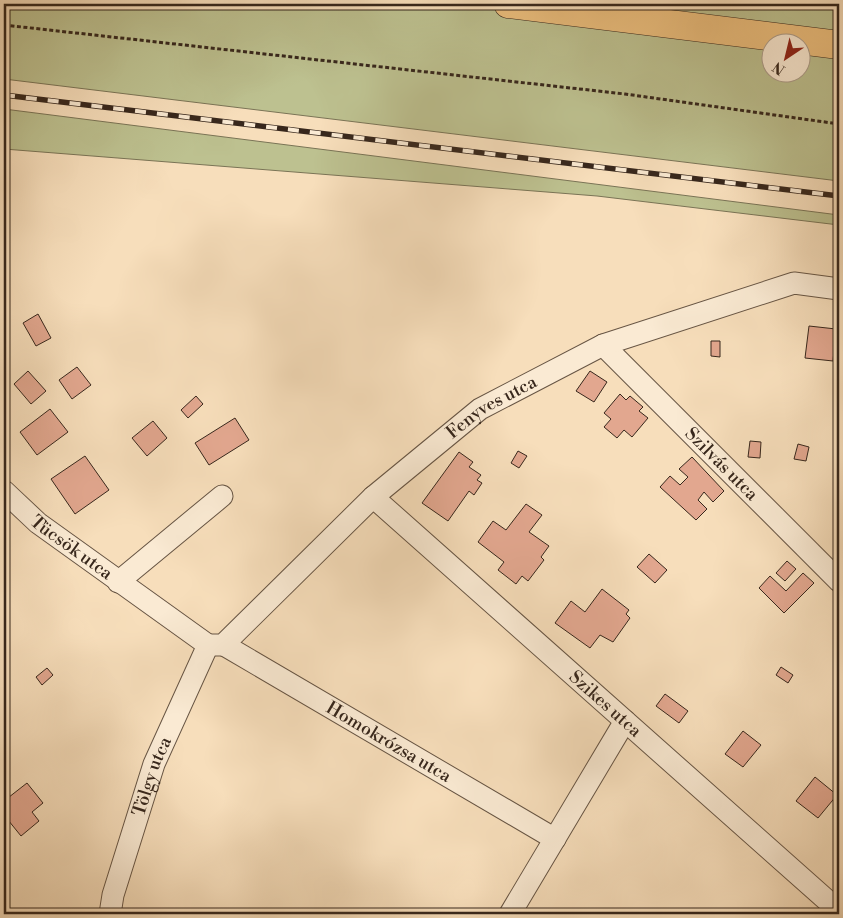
<svg xmlns="http://www.w3.org/2000/svg" width="843" height="918" viewBox="0 0 843 918" font-family="'Libre Bodoni',serif">
<style>
.green{fill:#bdc190;stroke:#7a7456;fill-rule:evenodd}
.building{fill:#e2a78f;stroke:#37271c}
.lines{fill:none;stroke-linecap:round;stroke-linejoin:round}
.street-casing{stroke:#675544;stroke-width:23}
.primary-casing{stroke:#37271c;stroke-width:29}
.path{stroke:#37271c;stroke-width:3;stroke-dasharray:4 2.5;stroke-linecap:butt}
.street{stroke:#faead3;stroke-width:21}
.primary{stroke:#ecbf7e;stroke-width:28}
.rail-casing{stroke:#37271c;stroke-width:5.5}
.rail{stroke:#faead3;stroke-width:4;stroke-dasharray:11;stroke-linecap:butt}
.labels{text-anchor:middle;dominant-baseline:central;stroke-width:4.5;stroke-linejoin:round;paint-order:stroke}
.street-label{font-size:18px;fill:#37271c;stroke:#faead3}
</style>
<rect width="100%" height="100%" fill="#f7debb"/>
<filter id="stains"><feTurbulence type="fractalNoise" baseFrequency=".004" numOctaves="4"/><feColorMatrix values="0 0 0 0 .2 0 0 0 0 .09 0 0 0 0 .02 0 0 0 .5 -.17"/></filter>
<radialGradient id="worn" r=".72"><stop offset=".6" stop-color="#630" stop-opacity="0"/><stop offset="1" stop-color="#630" stop-opacity=".3"/></radialGradient>
<!-- green -->
<path class="green" d="M4,4H839V181L4,79ZM770,42H800V72H770Z
M4,109L839,215V225L597,196L4,149Z"/>
<!-- building -->
<path class="building" d="M38,314L51,338L36,346L23,323Z
M809,326L836,329L833,361L805,358Z
M711,341H720V357L711,356Z
M77,367L91,385L72,399L59,380Z
M28,371L46,391L31,404L14,384Z
M590,371L607,382L594,402L576,391Z
M620,394L626,400L630,396L643,407L639,411L648,418L632,437L624,430L617,438L604,427L611,419L604,413Z
M196,396L203,404L188,418L181,410Z
M50,409L68,432L37,455L20,432Z
M235,418L249,440L209,465L195,443Z
M153,421L167,438L147,456L132,438Z
M750,441L761,442L760,458L748,457Z
M798,444L809,447L806,461L794,459Z
M518,451L527,456L519,468L511,463Z
M459,452L473,462L469,467L481,475L477,480L482,483L474,495L469,491L448,521L422,503Z
M85,456L109,490L75,514L51,479Z
M692,457L724,491L713,502L704,492L698,500L707,509L696,520L660,487L670,476L680,485L688,477L679,469Z
M526,504L542,515L529,532L549,546L541,557L544,560L528,581L522,576L516,584L498,570L504,562L478,542L493,521L506,530Z
M649,554L667,570L655,583L637,567Z
M787,561L796,569L785,581L776,573Z
M803,573L814,583L784,613L759,588L770,576L786,591Z
M602,589L629,610L626,614L630,618L613,642L600,635L590,648L555,623L571,601L585,612Z
M781,667L793,675L788,683L776,675Z
M47,668L53,675L42,685L36,677Z
M665,694L688,711L679,723L656,706Z
M743,731L761,745L743,767L725,754Z
M815,777L837,795L818,818L796,801Z
M27,783L43,803L32,812L39,821L21,836L4,815V801Z"/>
<g class="lines">
<!-- street casing -->
<g class="street-casing">
<g id="street">
<path id="s1" d="M603,345L839,581"/>
<path id="s2" d="M4,491L38,523L208,645"/>
<path id="s3" d="M373,497L839,911"/>
<path d="M118,582L222,496"/>
<path id="s4" d="M208,645H223L373,497L480,409L603,345L794,283L839,289"/>
<path id="s5" d="M224,645L555,839"/>
<path id="s6" d="M110,914L113,895L154,764L208,645"/>
<path d="M510,914L625,721"/>
</g>
</g>
<!-- primary casing -->
<g class="primary-casing">
<path id="primary" d="M508,4L839,45"/>
</g>
<!-- path -->
<path class="path" d="M4,25L625,94L839,124"/>
<!-- street -->
<use href="#street" class="street"/>
<!-- primary -->
<use href="#primary" class="primary"/>
<!-- rail casing -->
<g class="rail-casing">
<path id="rail" d="M4,95L839,196"/>
</g>
<!-- rail -->
<use href="#rail" class="rail"/>
</g>
<g class="labels">
<!-- street labels -->
<g class="street-label">
<text stroke="none"><textPath href="#s4" startOffset="375">Fenyves utca</textPath></text>
<text stroke="none"><textPath href="#s1" startOffset="168">Szilvás utca</textPath></text>
<text stroke="none"><textPath href="#s2" startOffset="88">Tücsök utca</textPath></text>
<text stroke="none"><textPath href="#s3" startOffset="311">Szikes utca</textPath></text>
<text stroke="none"><textPath href="#s5" startOffset="191">Homokrózsa utca</textPath></text>
<text stroke="none"><textPath href="#s6" startOffset="144">Tölgy utca</textPath></text>
</g>
</g>
<!-- margin -->
<rect width="843" height="918" fill="none" stroke="#f7debb" stroke-width="20"/>
<rect x="5" y="5" width="833" height="908" fill="none" stroke="#37271c" stroke-width="2.5"/>
<rect x="10" y="10" width="823" height="898" fill="none" stroke="#37271c"/>
<!-- north arrow -->
<g transform="translate(786 58) rotate(215)"><circle r="24" fill="#faead3" stroke="#ac9c8a"/>
<path d="M0-4L9 19L0 12L-9 19Z" fill="#8f2418"/>
<text y="-8" font-size="14" font-weight="bold" text-anchor="middle" fill="#37271c">N</text>
</g>
<rect width="100%" height="100%" filter="url(#stains)"/>
<rect width="100%" height="100%" fill="url(#worn)"/>
</svg>
